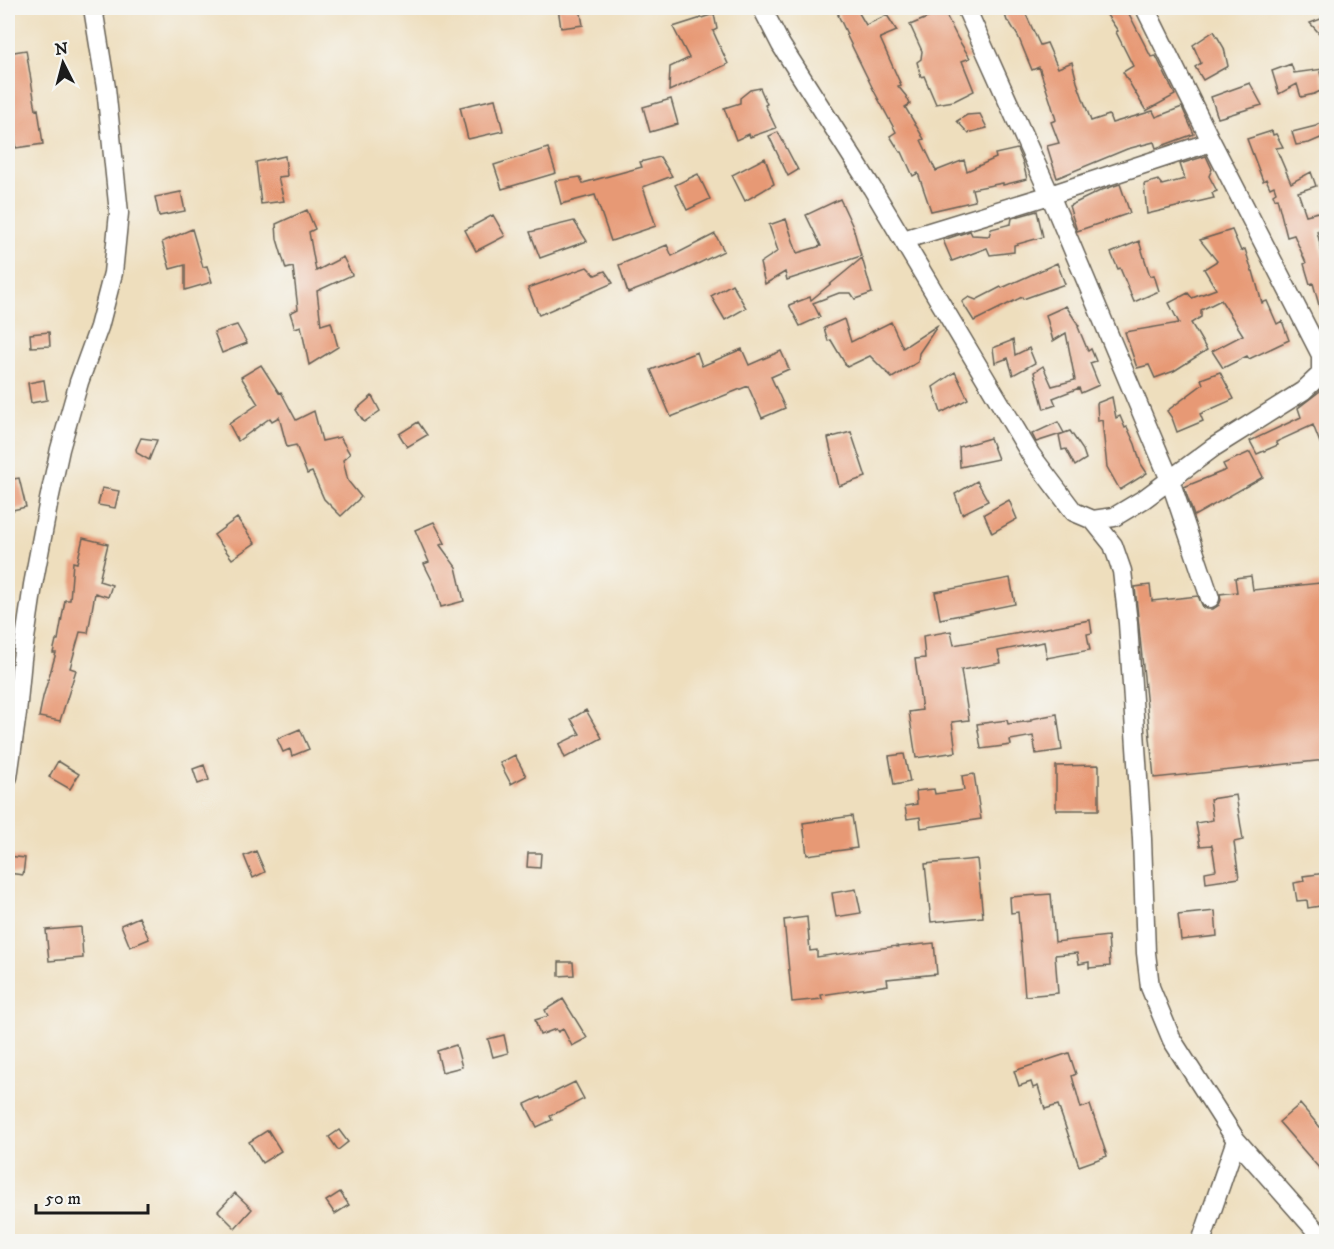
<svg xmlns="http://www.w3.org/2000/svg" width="1334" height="1249" viewBox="0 0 1334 1249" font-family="'IM FELL DW Pica',serif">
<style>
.building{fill:#e79975}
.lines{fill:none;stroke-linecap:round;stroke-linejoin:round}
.minor-casing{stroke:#666054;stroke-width:21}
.minor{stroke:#fff;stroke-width:18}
</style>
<rect width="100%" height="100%" fill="#f6f6f2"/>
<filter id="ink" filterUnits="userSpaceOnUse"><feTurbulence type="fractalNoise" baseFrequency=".0167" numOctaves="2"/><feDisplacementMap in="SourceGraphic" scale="12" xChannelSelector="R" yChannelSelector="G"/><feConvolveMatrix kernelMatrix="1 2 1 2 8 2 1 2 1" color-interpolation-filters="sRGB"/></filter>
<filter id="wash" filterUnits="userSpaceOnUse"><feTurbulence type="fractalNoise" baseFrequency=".008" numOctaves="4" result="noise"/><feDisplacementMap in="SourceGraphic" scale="24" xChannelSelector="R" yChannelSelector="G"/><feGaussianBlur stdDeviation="1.35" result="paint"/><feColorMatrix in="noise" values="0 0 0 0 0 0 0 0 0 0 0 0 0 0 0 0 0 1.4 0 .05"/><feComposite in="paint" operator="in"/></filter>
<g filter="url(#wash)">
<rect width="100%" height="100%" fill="#eedebd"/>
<g id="blocks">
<!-- building -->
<path class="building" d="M558,8H580L583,25L561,28Z
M836,8H856L866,25L887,15L897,31L880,38L901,85L898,86L906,96L910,104L905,107L924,139L921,140L936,171L964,160L967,171L996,158L995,154L1017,149L1023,163L1027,179L1003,185V183L972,189L975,201L931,211L918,173L913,176L902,152H900L890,136L896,132L874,91L846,34H847L838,15H839Z
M1003,8H1023L1040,45L1047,43L1058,68L1072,62L1077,82L1091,121L1109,115L1112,123L1153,111L1156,117L1182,107L1194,134L1156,148L1154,142L1127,149L1057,178L1047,146L1059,143L1051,122L1056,120L1051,103L1039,67L1032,70L1018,36L1010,23L1007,21Z
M1102,8H1126L1151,57L1156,56L1175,95L1146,111L1123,72L1133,66L1116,32L1118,31Z
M944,11L958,39L970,58L962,61L974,91L954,101L936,104L924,76L921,77L917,62L921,59L922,51L910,25Z
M714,14L717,29L713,31L728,64L669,91L670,67L689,58L673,27Z
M1326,17V41L1310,23Z
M1214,31L1224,48L1228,66L1203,80L1195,67L1201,63L1193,45Z
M26,50L36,110L38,109L43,144L16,148L15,137L8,138V125H10L8,114L12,113L8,89V53Z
M1291,64L1294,73L1323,69V71L1320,72L1325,89L1314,94L1301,97L1297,84L1279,94L1272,71Z
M1250,83L1262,105L1218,118L1211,97Z
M760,88L767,104L765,105L776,128L750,137L749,134L736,140L724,108L740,103V98L750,90Z
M495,99L503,131L468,139L460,107Z
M671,99L678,124L650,132L643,107Z
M980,114L987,128L968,133L957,121L967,115Z
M1326,120V134L1323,135V137L1309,143L1296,145L1292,132L1316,126Z
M1272,131L1273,135L1276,134L1283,147L1276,148L1291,183L1311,172L1316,186L1298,192L1306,215L1326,210V227L1317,231L1323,257L1326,256V319L1323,320L1313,283L1310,284L1304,264L1306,263L1294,235L1287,237L1277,198L1275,199L1273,194L1276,192L1274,186L1270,188L1266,179L1263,181L1247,139Z
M778,132L798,170L788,176L769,136Z
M548,148L556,173L502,189L494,165Z
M285,156L287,176L278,177L284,201L261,204L256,162Z
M1206,156L1212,169L1209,176L1217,191L1212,193L1214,198L1147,214L1144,184L1158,180L1162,185L1185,179L1180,164Z
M660,157L672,176L643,187L656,226L611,241L595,195L561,204L555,181L580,177L583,183L642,167L640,162Z
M765,158L774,184L745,201L732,175Z
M698,174L710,199L687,210L675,185Z
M1120,184L1130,213L1077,231L1069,206L1102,190Z
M181,192L185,211L159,216L155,197Z
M840,199L853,227L861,256L787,280L785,272L765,284L760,263L778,251L769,225L786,219L797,253L821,246L806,215Z
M307,210L315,229L309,232L316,271L343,257L352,275L317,291L321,325L331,322L338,347L309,365L301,326L295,328L290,313L298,309L293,267L286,269L277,239L276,224Z
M1037,211L1043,237L1014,245V252L990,255L987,248L952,261L943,240L970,231L972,235L989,236L991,229L1011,224L1012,218Z
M493,215L505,236L476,251L465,230Z
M574,221L587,241L540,258L530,232Z
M192,229L203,267L207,266L212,282L185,290V265L170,269L162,242Z
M1232,230L1241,251L1245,249L1252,271H1253L1262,303L1267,301L1277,324L1282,321L1289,340L1249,359L1247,356L1223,368L1212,351L1243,335L1221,300L1201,310V317L1191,323L1207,350L1174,371L1155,378L1149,365L1137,368L1125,332L1179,323L1169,303L1188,293L1192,298L1216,289L1204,269L1217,261L1200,240Z
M715,234L724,251L677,274L628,293L619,265L667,245L672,256Z
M1139,241L1150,276L1154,275L1159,291L1134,302L1120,268L1118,269L1111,253Z
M862,258L872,293L855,299L851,293H839L813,303L820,317L800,326L789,305L810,297L811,300Z
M1057,263L1065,284L1023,299L1022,297L974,321L962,302L969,297L976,300L1001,287L1002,288Z
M587,267L595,275L605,271L613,283L539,315L528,288Z
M732,284L746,308L725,320L711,296Z
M1066,306L1079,326L1078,327L1088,351L1091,349L1096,361L1090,363L1099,385L1081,393L1079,388L1053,398L1056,405L1044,409L1034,372L1043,366L1052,386L1075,380L1066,333L1053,341L1046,315Z
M844,319L851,342L891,322L903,348L938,325L919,353L918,362L892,378L870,356L847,367L831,340L828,341L824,328Z
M237,325L247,343L222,353L214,332Z
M49,332L50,346L31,347L30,334Z
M1013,340L1015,355L1029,348L1035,363L1013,375L1008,358L995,363L993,348Z
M742,349L749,365L781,351L789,369L771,377L785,408L762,418L748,386L671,417L651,370L697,352L702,366Z
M261,365L279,393L281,392L296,420L314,411L322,441L340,437L350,454L343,460L348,481L361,497L341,516L324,499L312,472L307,474L296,445L287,447L279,417L272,421L270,418L238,441L229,424L258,404L241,377Z
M955,372L968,399L941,413L933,387Z
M1220,372L1234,399L1200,414L1203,421L1177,432L1172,418L1167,411L1203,384L1201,379Z
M44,380L47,400L31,403L28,383Z
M1324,388L1326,395V458L1313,425L1276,442L1278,445L1257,454L1250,441L1301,417L1298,408Z
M372,396L380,411L364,422L356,410Z
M1112,397L1116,418L1120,416L1125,428L1127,427L1135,444L1141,464L1147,473L1120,490L1107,467L1102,420L1098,421L1097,403Z
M418,422L427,435L407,447L399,434Z
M1058,422L1064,433L1036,442L1032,434Z
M1070,431L1083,450L1086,459L1075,466L1066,449L1062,450L1059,435Z
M851,432L866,477L839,486L828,438Z
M141,438L157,440L149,460L137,453L136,449Z
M990,438L998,459L960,467L959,447Z
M1250,452L1263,477L1194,516L1184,487L1226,470L1223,464Z
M19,478L26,507L8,511V480Z
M977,481L988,501L962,514L955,494Z
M102,488L119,491L115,508L98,505Z
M1009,500L1017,519L992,533L984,514Z
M237,518L255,543L232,559L214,535Z
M434,522L445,543L440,545L456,567L464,601L441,607L435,586L424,564L429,562L415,530Z
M83,538L108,544L99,581L112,585L108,597L95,593L88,633L80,632L70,668L76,670L60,721L39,717L43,697L56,653H53L56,640H58L65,600H70L73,562L77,563Z
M1251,576L1253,590L1320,583L1326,648V760L1154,778L1135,587L1150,585L1152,601L1198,596L1203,607L1207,609H1213L1219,605L1221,600L1220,594L1237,592L1235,578Z
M1010,578L1015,604L940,619L935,592Z
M1090,620L1092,633L1087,634L1090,650L1047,658L1044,642L998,651L1001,663L961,670L969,720L952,722L956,752L916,758L909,712L922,710L915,659L925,658L923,636L951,631L954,645Z
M586,710L602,738L565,758L559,744L580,734L571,719Z
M1057,714L1062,750L1036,754L1033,736L1010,740L1011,745L981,749L977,724L1007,720L1008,724L1031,721V719Z
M300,729L309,749L292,756L290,749L283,752L277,739Z
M904,754L910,782L894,785L889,756Z
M515,755L526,776L511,784L500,763Z
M58,761L79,774L70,789L49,777Z
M204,765L209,780L198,784L193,769Z
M1099,765V810H1056V766Z
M974,774L981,819L921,828L920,817L907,819L905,806L917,804L916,791L934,789L935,794L964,790L962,776Z
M1236,795L1243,840L1234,842L1239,878L1206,883L1205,872L1216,870L1212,845L1200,846L1196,823L1213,820L1210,799Z
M852,816L857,848L807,855L803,823Z
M256,851L265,872L253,878L244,856Z
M528,853H541L540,868L527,867Z
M8,856L25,858L23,875L8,873Z
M977,859L983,917L931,922L925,864Z
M1326,873V905L1308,908L1307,900L1297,901L1294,883L1304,881L1303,876Z
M856,889L861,913L836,917L832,893Z
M1051,894L1055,942L1108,936L1110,966L1089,968V962L1079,964L1077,953L1055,955L1058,993L1025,996L1018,912L1011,913L1010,897Z
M1215,911L1217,936L1181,940L1178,915Z
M139,917L149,939L130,947L121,925Z
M807,917L810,951L817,950V957L897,946V947L934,943L937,974L887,979L888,985L821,995L822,999L792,1002L784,920Z
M81,927L83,958L49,961L46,930Z
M559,962H573L574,975L559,976Z
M563,999L587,1038L572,1046L563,1029L558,1032L556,1029L540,1035L535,1020L548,1016L545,1010Z
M504,1035L508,1053L493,1057L488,1039Z
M456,1045L462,1067L442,1072L437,1051Z
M1069,1053L1076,1074L1072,1076L1081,1108L1090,1105L1107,1156L1079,1166L1058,1105L1045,1109L1038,1086L1033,1088L1031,1082L1019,1086L1014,1071Z
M575,1082L584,1099L550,1116L552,1120L537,1127L525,1104L540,1097L541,1099Z
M1300,1104L1326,1134V1176L1279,1122Z
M268,1130L281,1151L262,1163L249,1142Z
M339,1130L348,1142L338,1150L329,1137Z
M340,1192L349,1205L335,1214L326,1201Z
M235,1193L252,1209L235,1228L218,1211Z"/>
</g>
</g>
<g filter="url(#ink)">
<use href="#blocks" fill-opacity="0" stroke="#666054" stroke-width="1.5"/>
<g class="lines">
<!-- minor casing -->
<g class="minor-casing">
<path id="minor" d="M762,8L781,45L872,188L1031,455L1074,512L1093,520L1113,545L1122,571L1128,623L1142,839L1146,953L1150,987L1172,1040L1236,1140L1326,1242
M966,8L1050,195L1170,480L1210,598
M903,240L1050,195L1211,142
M1093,520L1114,517L1144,499L1214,447L1303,391L1321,374V355L1209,137L1145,8
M8,777L17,713L22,659L33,585L49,500L60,449L79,382L99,327L113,273L119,213L106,88L93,8
M1201,1242L1236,1140"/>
</g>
<!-- minor -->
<use href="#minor" class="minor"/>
</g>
</g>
<!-- margin -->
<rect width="1334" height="1249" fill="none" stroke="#f6f6f2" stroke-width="30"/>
<!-- north arrow -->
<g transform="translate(63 63) rotate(354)" stroke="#f6f6f2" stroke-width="4.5" paint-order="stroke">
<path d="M0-4.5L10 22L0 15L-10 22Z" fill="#1c1c1c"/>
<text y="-9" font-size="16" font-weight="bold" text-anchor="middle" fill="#1c1c1c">N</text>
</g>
<!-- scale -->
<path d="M36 1204v9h112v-9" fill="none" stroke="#1c1c1c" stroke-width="3"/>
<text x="45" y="1204" font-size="18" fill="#1c1c1c" stroke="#f6f6f2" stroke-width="4.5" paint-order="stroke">50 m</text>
</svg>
